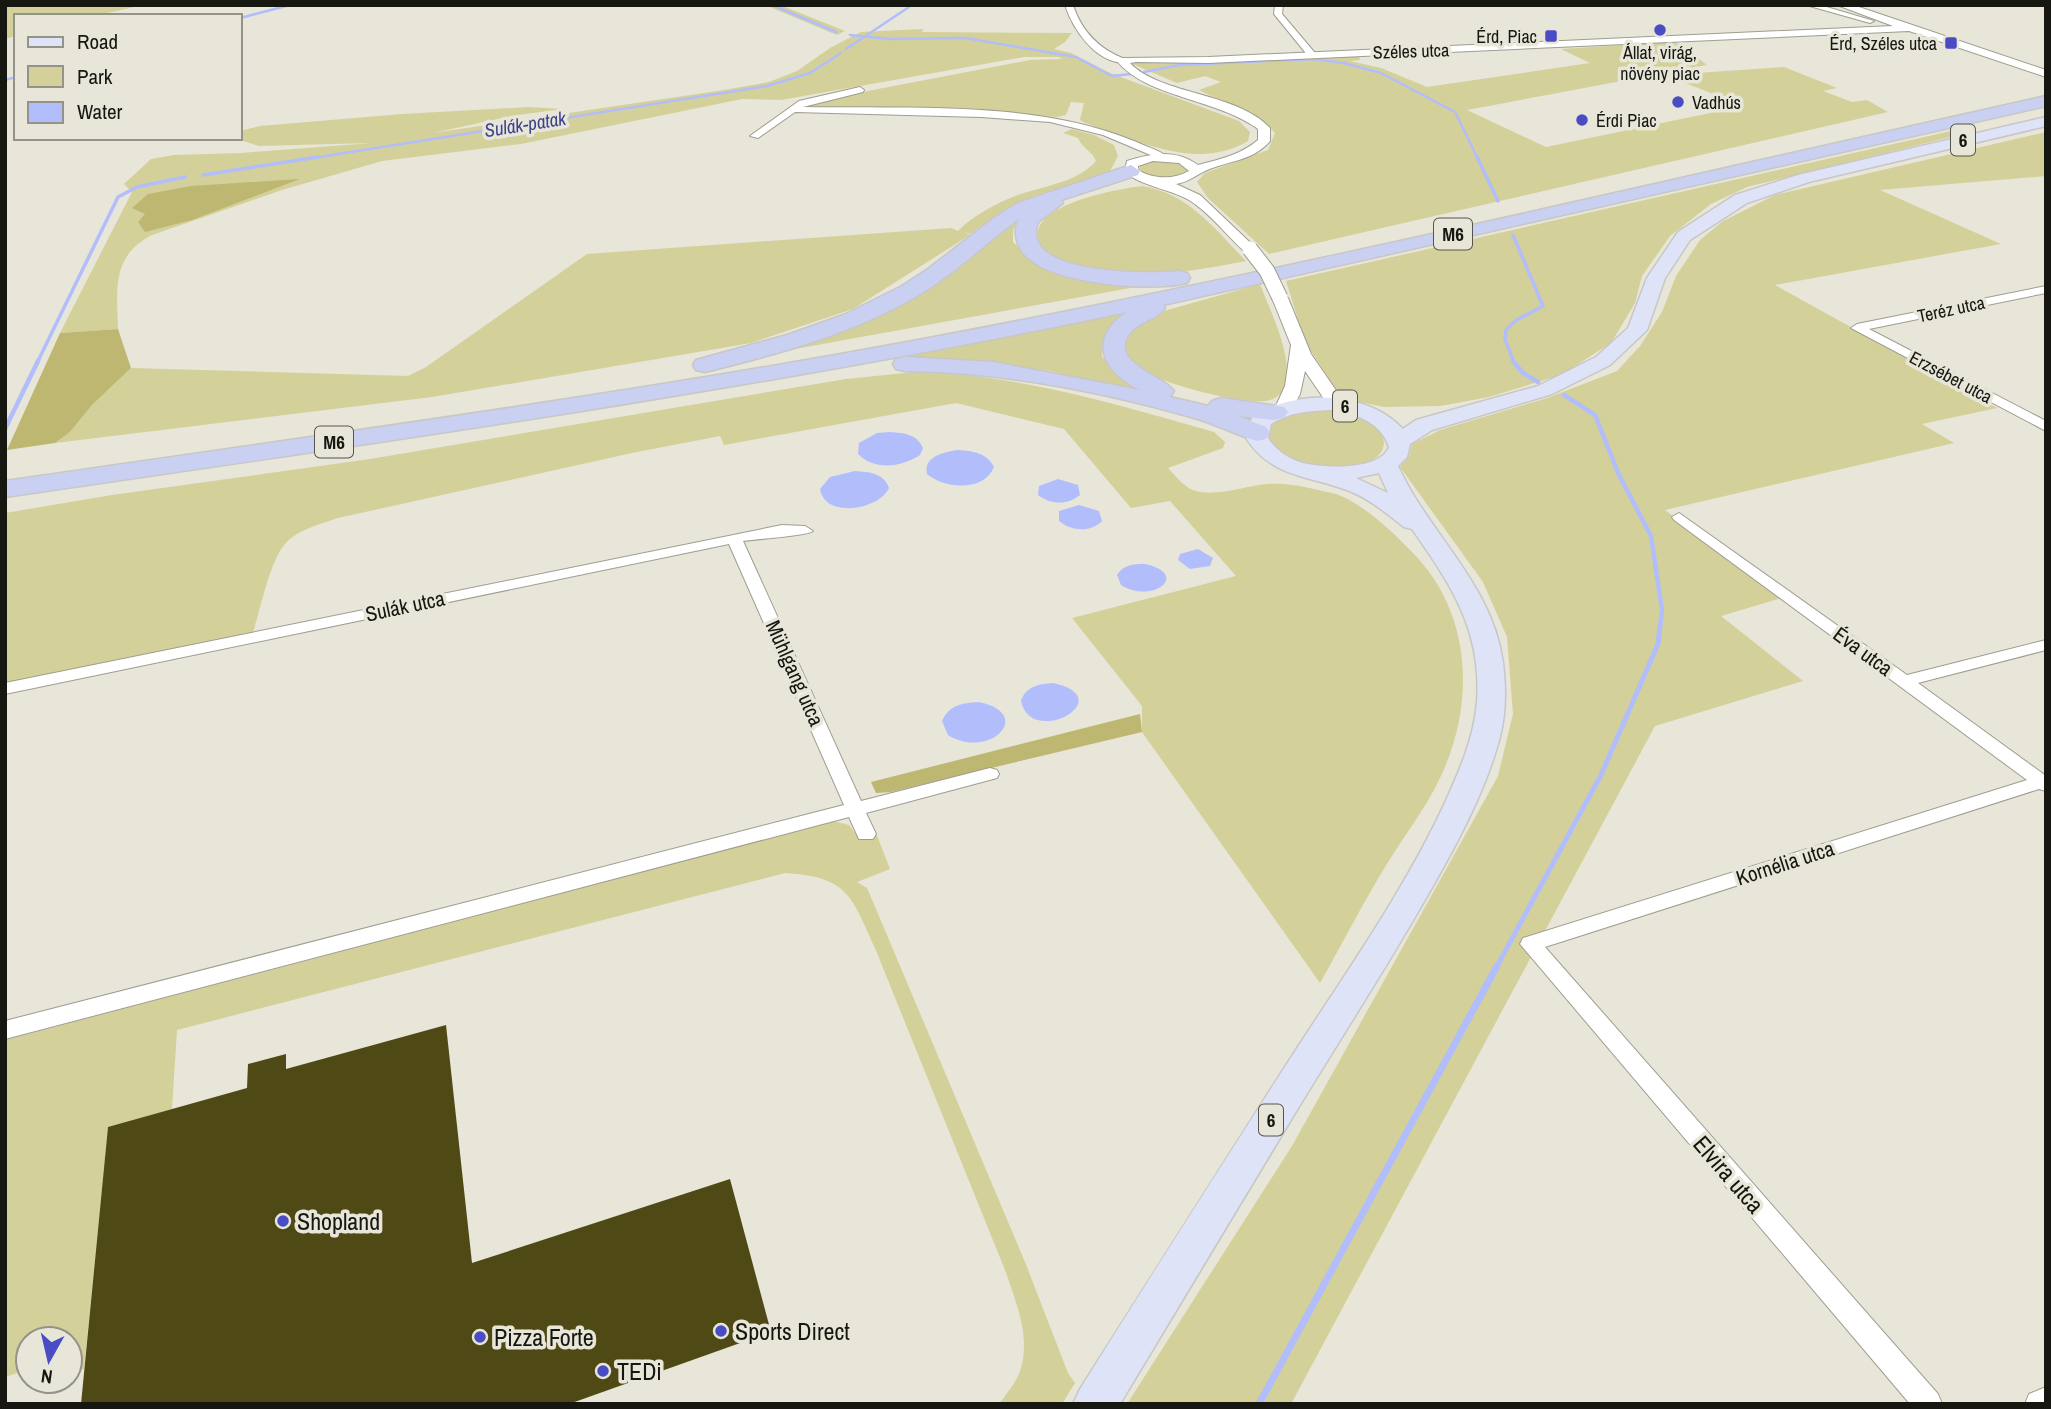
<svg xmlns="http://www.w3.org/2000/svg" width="2051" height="1409" viewBox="0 0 2051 1409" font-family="'Archivo Narrow',sans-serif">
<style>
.green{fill:#d4d09a}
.forest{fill:#bdb772}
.water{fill:#b2bdfc}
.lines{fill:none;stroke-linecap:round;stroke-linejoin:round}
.stream-far4{stroke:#b2bdfc;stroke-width:2.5}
.stream-far3{stroke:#b2bdfc;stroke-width:3.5}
.stream-far2{stroke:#b2bdfc;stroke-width:4.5}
.stream-far1{stroke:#b2bdfc;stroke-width:5}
.stream{stroke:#b2bdfc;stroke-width:7}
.building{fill:#4f4a15}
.minor-casing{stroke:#9e9d90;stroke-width:2}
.tertiary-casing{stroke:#9e9d90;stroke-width:2}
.primary-casing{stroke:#c7c7c6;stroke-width:3}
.motorway-casing{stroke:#c7c7c6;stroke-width:3}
.minor{fill:#fff;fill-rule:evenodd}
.tertiary{fill:#fff;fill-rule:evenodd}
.primary{fill:#dfe3f7;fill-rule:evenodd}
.motorway{fill:#cad0f1;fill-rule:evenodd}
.tertiary-bridge-casing{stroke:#9e9d90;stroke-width:17;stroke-linecap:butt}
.tertiary-bridge{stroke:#fff;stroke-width:15}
.poi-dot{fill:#494cc2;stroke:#e7e6d8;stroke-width:2.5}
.labels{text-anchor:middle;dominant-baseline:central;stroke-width:7;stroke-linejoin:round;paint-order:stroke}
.far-poi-label{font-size:18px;fill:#171712;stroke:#e7e6d8;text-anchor:end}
.far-street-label{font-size:18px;fill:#171712;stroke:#e7e6d8}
.far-water-label{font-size:19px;font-style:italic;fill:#3c428b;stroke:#e7e6d8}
.shield{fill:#e7e6d8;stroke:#55554d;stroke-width:2}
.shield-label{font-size:19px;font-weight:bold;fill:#171712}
.street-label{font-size:21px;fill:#171712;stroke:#e7e6d8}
.near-street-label{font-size:24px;fill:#171712;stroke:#e7e6d8}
.near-poi-label{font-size:24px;fill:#171712;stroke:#e7e6d8;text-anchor:start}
</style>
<rect width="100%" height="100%" fill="#e7e6d8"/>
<!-- green -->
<path class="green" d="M5,5H143L94,16H16V36L5,39Z
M765,5H780L845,31L837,35Z
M923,29L922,32L1072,33L1065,42L1054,49L1071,53L1110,73L1239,121L1250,132L1248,141C1196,172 1138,140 1085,123L1080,120L1084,103L1071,102L1066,115L1056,117L1005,113L806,107L815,102L878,89L1030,60L1063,59L1058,57H1024L781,100L742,99L521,144L382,161L282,190L152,235C111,256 117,289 118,329L60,333L132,192L124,184L151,159L174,155L241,153L371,143L259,146L234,138H240V131L260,126L402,114L529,107L563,109L511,116L433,133L724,90L769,82L797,71L830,48L861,32Z
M1671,42L1679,44L1707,65L1467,110L1546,147L1744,106L1675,79L1697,73L1784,67L1837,88L1823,91L1852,102L1867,100L1888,112L1269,254L1208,198L1197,182L1205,173L1268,150L1275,133L1265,122L1199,90L1221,82L1205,76L1177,83L1130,63L1359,56L1360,60L1350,61L1381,68L1427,87L1590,63L1561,49Z
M1072,129L1094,135L1114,145L1118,156L1109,173L1034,196L1006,209L970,234L964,232L970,235L853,309L751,343L432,397L55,443L70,432L92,405L131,368L408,376L426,367L587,254L951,228L958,231C972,216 997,203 1015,196C1042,186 1077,183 1096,161C1092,151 1082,148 1078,138L1063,133Z
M1960,129L1971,132L1747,187L1711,204L1670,236L1659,252L1642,276L1635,303L1611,343L1561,375L1489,397L1440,406L1384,407L1346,399L1337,391L1305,342L1286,281Z
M2046,132V176L1880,190L2001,244L1775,285L1997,408L1922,424L1954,443L1665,510L1782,598L1721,616L1803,681L1655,726L1291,1404H1127L1292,1146L1498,776L1513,714L1507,637L1483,582L1400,467L1409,456L1412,444L1440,430L1547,398L1617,371L1640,346L1662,312L1676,276L1700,240L1723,221L1775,195Z
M1152,161L1175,162L1188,169V172C1173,181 1152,180 1138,170L1141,165Z
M1142,186C1188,193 1215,229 1246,261C1190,272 1139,280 1082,268C1070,266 1047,255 1041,245C1019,206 1118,189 1142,186Z
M1020,216L1013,230V242L1029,256L1147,285L773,353L820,338Z
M1260,284C1270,311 1294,357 1285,386C1283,395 1273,400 1265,401C1241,404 1167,385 1146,372C1138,368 1131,361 1125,356L1123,340L1133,325L1153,314Z
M1130,311C1112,324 1103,332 1102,356C1120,379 1140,387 1167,398L1050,371L988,362L895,358Z
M915,372C1017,374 1116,404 1214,432L1225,442L1223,448L1168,468C1176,476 1184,488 1196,491C1218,497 1247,485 1269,484C1289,482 1313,489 1332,493C1358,499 1393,532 1412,552C1472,612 1476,703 1440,778C1425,810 1403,837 1385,867C1362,905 1342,944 1320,983L1142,732V706L1072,618L1236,576L1170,501L1131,508L1064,429L956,403L724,445L720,436L632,453L338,518C321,524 298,529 285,544C269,563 261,608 253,632L5,684V513L112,495L370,459L846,379Z
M1316,409C1335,411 1384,417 1384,443C1384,448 1381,453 1377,457C1354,475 1306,470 1283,455C1266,443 1261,424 1284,415C1294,411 1306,411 1316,409Z
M833,821L849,825L858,837L876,833L890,869L857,882L867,888L873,902L1025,1262L1068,1373L1075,1383L1062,1404H999C1006,1394 1016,1383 1020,1371C1031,1338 1017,1306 1007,1275L875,948C851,895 848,877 785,873L177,1030L172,1109L108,1128L84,1369L70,1374V1339H28V1381H48L32,1384L24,1382L21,1372L5,1377V1040Z"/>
<!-- forest -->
<path class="forest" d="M300,179L192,220L145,232L138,222L145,214L132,208L148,194L191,186Z
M118,329L131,368L92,405L70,432L55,443L7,450L60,333Z
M1140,714L1142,732L891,792L876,793L871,782Z"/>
<!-- water -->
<path class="water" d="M890,432C904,433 917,434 923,448L920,455C902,467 875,471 858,454L859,443L877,433Z
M958,450C973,451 987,453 994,467C984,492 944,489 927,474C923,456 945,452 958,450Z
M855,471C869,472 884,473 889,488C879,510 825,519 820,489L830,477Z
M1058,479L1078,485L1080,495C1068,505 1051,505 1038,495L1039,486Z
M1079,505L1099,511L1102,521C1090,533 1071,531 1059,521V511Z
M1198,549L1213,558L1210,566L1190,569L1178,560L1180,554Z
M1145,564C1191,574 1153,605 1121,585L1117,575C1123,565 1133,564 1145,564Z
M1053,683C1122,698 1031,749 1021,701C1026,686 1039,684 1053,683Z
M978,702C1036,713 990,761 948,735L942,721C949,705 962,703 978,702Z"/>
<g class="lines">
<!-- stream-far4 -->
<path class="stream-far4" d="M772,5L836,32
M240,18L290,5
M850,35L890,39L965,38L1076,57L1112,76L1132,74
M846,49L912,5
M1144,72L1180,65L1313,59L1344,63L1381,73L1455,112L1478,159
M5,80L16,77
M307,159L767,86L810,73L841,53"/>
<!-- stream-far3 -->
<path class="stream-far3" d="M1477,157L1498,201
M203,175L318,157
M1513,235L1543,306L1515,321L1506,330L1505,339L1514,363
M37,363L118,197L137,187L185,177"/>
<!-- stream-far2 -->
<path class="stream-far2" d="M1513,361L1523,373L1538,382
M1564,395L1595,415L1619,475L1651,536L1662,610L1660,627
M5,429L38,361"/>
<!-- stream-far1 -->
<path class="stream-far1" d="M1496,968L1601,775L1658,644L1660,625"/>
<!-- stream -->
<path class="stream" d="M1259,1404L1497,966"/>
</g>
<!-- building -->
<path class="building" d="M446,1025L472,1263L730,1179L771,1332L569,1404H81L108,1127L247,1088L248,1064L286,1054V1069Z"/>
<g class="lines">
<!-- minor casing -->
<g class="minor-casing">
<path id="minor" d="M1065,5H1073C1082,32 1099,49 1125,59V63C1096,63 1073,30 1065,5Z
M1275,5H1283L1282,14L1315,53V57H1309L1274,14Z
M1806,5H1820L1874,21L1870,23Z
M860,87L864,90L863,92L803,107C910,109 1035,100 1134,141C1145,146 1159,150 1168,157L1160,159L1103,135L1050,122L981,117L795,112L758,138L750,136L799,101Z
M2046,286V293L1869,329L2046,421V431L1851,328L1857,324Z
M1679,513L1907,675L2046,640V650L1918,683L2046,776V791L2039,789L1545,947L1938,1394L1942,1404H1910L1520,944L1523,938L2027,780L1674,520L1672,517Z
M782,525L805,526L813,531C807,536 756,539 743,541L861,801L990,768L997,770L999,774L997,778L866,813L876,834L873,839H859L849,817L5,1039V1021L844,805L729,544L5,694V683Z
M2046,1387V1404H2025L2029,1394Z"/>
</g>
<!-- tertiary casing -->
<g class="tertiary-casing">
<path id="tertiary" d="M1837,5H1853L2046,70V77L1909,31L1208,63L1136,62L1130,63C1160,95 1237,92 1270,128V141C1252,162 1229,160 1205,171C1196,175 1189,182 1176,184L1200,195L1257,249L1255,252H1245C1227,236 1209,212 1189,200C1170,189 1137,185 1125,171L1127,161C1152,153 1176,149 1198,165C1220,159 1240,155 1258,140V129C1218,99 1145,97 1117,61L1122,58L1208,57L1893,26ZM1153,161L1179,163L1189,171C1173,180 1153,179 1138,170V166Z
M1280,293L1288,298L1311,354L1346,405L1343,409H1331L1305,371L1300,394L1290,412L1284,413L1275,408L1285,386L1291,345L1272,298Z"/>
</g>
<!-- primary casing -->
<g class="primary-casing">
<path id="primary" d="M2046,117V126L1809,182L1747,203L1690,240L1665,278L1647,330L1610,365L1552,394L1432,430L1410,444L1407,457L1398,466C1429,534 1493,585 1503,663C1506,687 1506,713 1500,737C1486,789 1460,838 1434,884C1392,959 1345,1031 1300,1105C1240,1204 1180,1304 1120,1404H1073L1080,1389C1149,1279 1219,1169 1290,1059C1343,977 1401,896 1443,807C1458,774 1474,739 1477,702C1482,630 1451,585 1412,529L1404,527C1388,515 1373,501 1354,493C1313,475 1273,480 1246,438C1248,432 1248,423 1253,417C1258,411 1268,407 1276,405C1318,391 1372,396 1403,429L1416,420L1538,386L1596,357L1628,328L1647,278L1678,232L1735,195L1798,175ZM1330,410C1356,414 1380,421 1389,447C1380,470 1329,468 1308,464C1293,462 1276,451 1268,438L1271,424C1290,412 1308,411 1330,410ZM1379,473L1388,493L1356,478Z"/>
</g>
<!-- motorway casing -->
<g class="motorway-casing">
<path id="motorway" d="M2046,96V106L1163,305L1165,308C1157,320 1139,321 1130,333C1107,362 1164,376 1174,391L1170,397L1208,406L1212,401L1221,398L1284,407L1288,412L1284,417L1275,420L1238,416L1266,427L1270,433L1266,439L1257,441C1235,435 1214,423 1191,417C1099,391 1001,372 905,371L896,369L893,364L896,359L905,357L993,362L1140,390C1102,371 1087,339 1127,312C756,390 381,442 5,497V481C315,436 626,395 934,337C1306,267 1676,178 2046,96Z
M1131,165L1140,171L1138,175L1061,200L1063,203L1038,222C1018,276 1151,274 1179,271L1187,273L1190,278L1187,283C1151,292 1032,285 1018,244C1015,233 1014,228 1020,218C985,243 955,274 917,296C852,334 778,354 705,372L696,370L693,365L696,360L787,335L846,314L902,286L928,269L994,218L1018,203Z"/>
</g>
<!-- minor -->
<use href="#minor" class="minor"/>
<!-- tertiary -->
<use href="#tertiary" class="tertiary"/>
<!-- primary -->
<use href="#primary" class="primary"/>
<!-- motorway -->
<use href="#motorway" class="motorway"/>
<!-- tertiary-bridge casing -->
<g class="tertiary-bridge-casing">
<path id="tertiary-bridge" d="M1250,249L1267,271L1280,298"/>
</g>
<!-- tertiary-bridge -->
<use href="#tertiary-bridge" class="tertiary-bridge"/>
</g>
<!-- markers -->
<g class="poi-dot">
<circle cx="1660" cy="30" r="7"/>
<rect x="1544" y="29" width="14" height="14" rx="3.5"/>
<rect x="1944" y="36" width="14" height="14" rx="3.5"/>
<circle cx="1678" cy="102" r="7"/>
<circle cx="1582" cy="120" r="7"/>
<circle cx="283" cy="1221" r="7"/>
<circle cx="721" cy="1331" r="7"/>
<circle cx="480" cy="1337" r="7"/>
<circle cx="603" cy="1371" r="7"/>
</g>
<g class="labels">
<!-- far-poi labels -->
<g class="far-poi-label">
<text x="1537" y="36">Érd, Piac</text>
<text x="1937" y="43">Érd, Széles utca</text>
<text x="1660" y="52" text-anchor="middle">Állat, virág,<tspan x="1660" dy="21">növény piac</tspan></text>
<text x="1692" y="102" text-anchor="start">Vadhús</text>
<text x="1596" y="120" text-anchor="start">Érdi Piac</text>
</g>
<!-- far-street labels -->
<g class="far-street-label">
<text transform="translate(1411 51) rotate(-2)">Széles utca</text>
<text transform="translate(1951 309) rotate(-12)">Teréz utca</text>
<text transform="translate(1951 377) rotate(28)">Erzsébet utca</text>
</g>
<!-- far-water labels -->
<g class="far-water-label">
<text transform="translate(525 124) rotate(-9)">Sulák-patak</text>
</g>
<!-- shield labels -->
<g class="shield">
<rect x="1951" y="124.5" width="24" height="31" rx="5"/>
<rect x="1434" y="218.5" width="38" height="31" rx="5"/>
<rect x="1333" y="390.5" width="24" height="31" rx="5"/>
<rect x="315" y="426.5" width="38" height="31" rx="5"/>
<rect x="1259" y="1104.5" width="24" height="31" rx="5"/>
</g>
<g class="shield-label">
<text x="1963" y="140">6</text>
<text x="1453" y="234">M6</text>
<text x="1345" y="406">6</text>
<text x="334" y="442">M6</text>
<text x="1271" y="1120">6</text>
</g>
<!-- street labels -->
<g class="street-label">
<text transform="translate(405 606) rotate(-12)">Sulák utca</text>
<text transform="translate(1863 651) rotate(36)">Éva utca</text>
<text transform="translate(795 673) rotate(66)">Mühlgang utca</text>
<text transform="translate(1785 863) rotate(-18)">Kornélia utca</text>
</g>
<!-- near-street labels -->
<g class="near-street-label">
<text transform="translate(1729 1174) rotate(49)">Elvira utca</text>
</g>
<!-- near-poi labels -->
<g class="near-poi-label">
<text x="297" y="1221">Shopland</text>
<text x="735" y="1331">Sports Direct</text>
<text x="494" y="1337">Pizza Forte</text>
<text x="617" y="1371">TEDi</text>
</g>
</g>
<!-- border -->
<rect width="2051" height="1409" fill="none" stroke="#171712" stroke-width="14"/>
<!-- legend -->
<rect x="14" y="14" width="228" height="126" fill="#e7e6d8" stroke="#949389" stroke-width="2"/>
<rect x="28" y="37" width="35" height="10" fill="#dfe3f7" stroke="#949389" stroke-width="2"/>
<text x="77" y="49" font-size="21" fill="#171712">Road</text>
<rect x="28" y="66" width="35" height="21" fill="#d4d09a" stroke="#949389" stroke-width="2"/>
<text x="77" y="84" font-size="21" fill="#171712">Park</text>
<rect x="28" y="102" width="35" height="21" fill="#b2bdfc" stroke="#949389" stroke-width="2"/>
<text x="77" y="119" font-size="21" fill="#171712">Water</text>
<!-- north arrow -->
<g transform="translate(49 1360) rotate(188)"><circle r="33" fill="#e7e6d8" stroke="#949389" stroke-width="2"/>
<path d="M0-5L12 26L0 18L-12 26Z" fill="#494cc2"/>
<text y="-10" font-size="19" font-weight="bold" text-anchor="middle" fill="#171712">N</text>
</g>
</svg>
